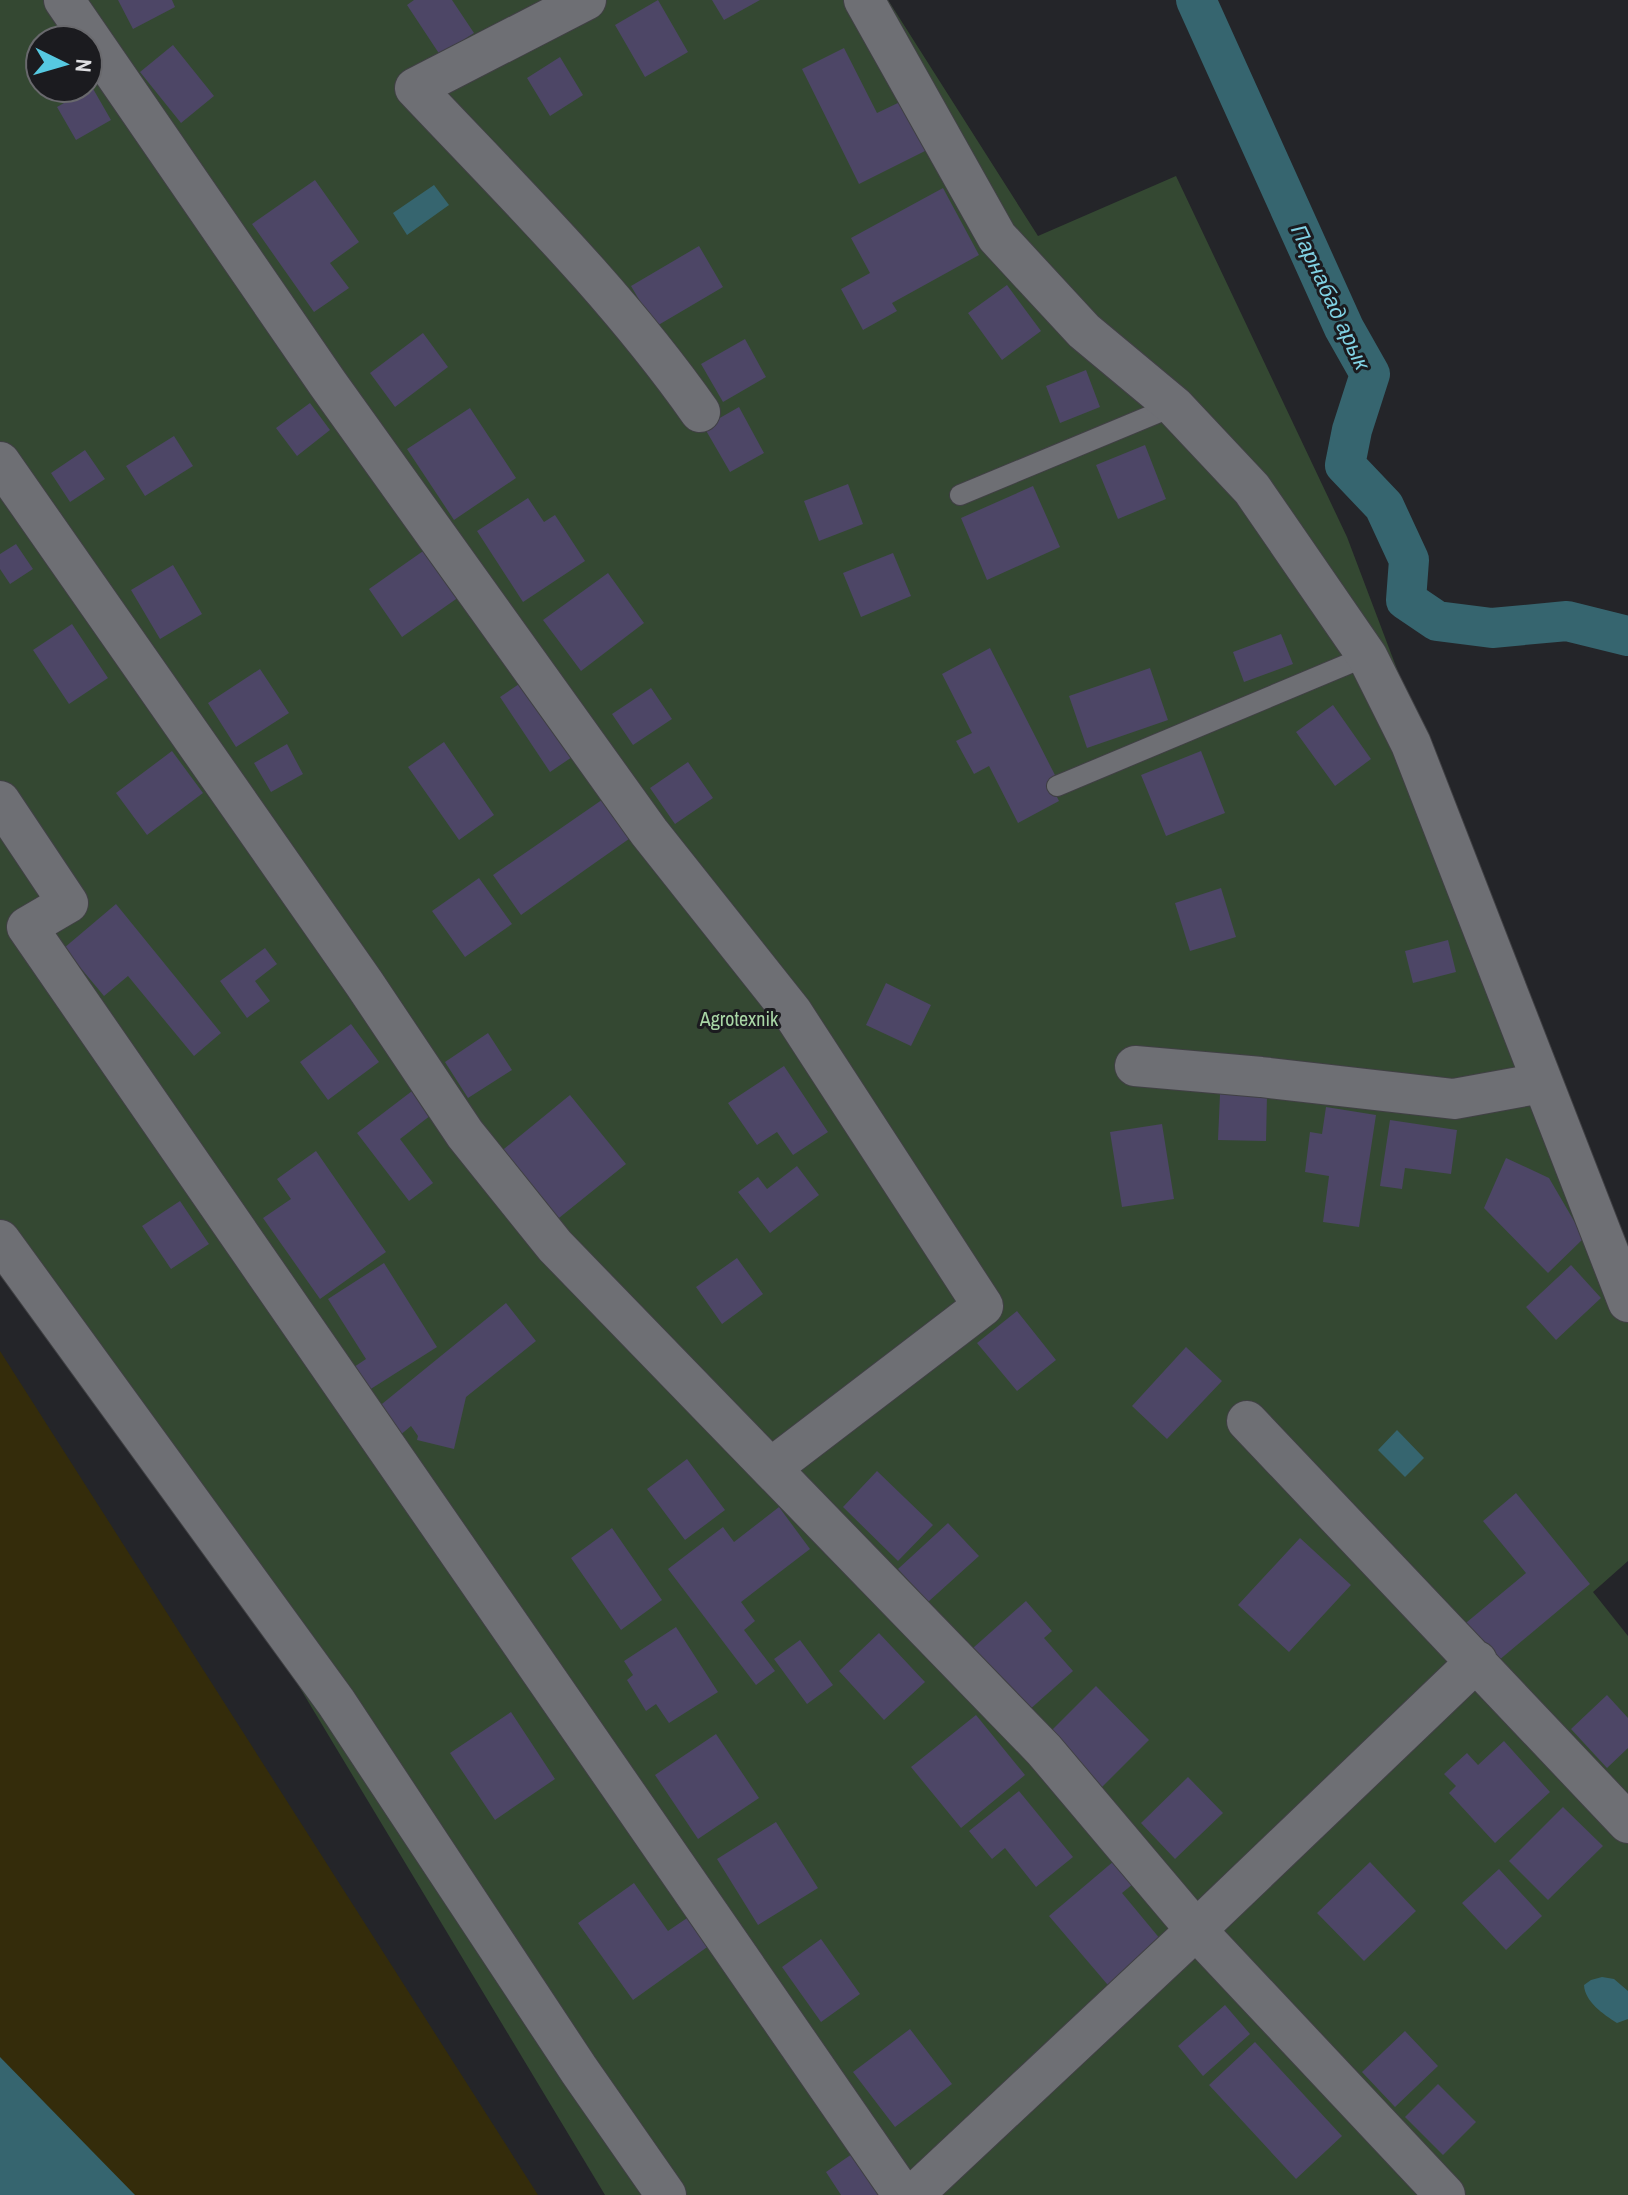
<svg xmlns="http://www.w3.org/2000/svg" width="1628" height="2195" viewBox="0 0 1628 2195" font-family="'Archivo Narrow',sans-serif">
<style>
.green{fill:#344832;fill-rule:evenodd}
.sand{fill:#342c0b}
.water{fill:#36656f}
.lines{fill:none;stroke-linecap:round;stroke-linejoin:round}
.canal{stroke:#36656f;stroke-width:40}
.building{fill:#4d4666}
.lane-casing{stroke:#404044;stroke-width:22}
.street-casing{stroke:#404044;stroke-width:42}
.lane{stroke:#6e6f74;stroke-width:20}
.street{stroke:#6e6f74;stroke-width:40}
.labels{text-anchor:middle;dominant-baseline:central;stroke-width:6;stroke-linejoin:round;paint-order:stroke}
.park-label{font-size:20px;fill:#a8d6a5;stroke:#1b1b1f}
.water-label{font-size:22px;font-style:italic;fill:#81d2e4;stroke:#1b1b1f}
</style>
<rect width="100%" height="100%" fill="#242529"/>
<!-- green -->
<path class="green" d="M0,0H888L1038,236L1176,176L1347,537L1628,1280V1561L1593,1592L1628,1636V2195H605L229,1570L0,1267ZM40,40H88V88H40Z"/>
<!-- sand -->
<path class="sand" d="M0,1351L538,2195H0Z"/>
<!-- water -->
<path class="water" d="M434,185L449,205L407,235L393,213Z
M1397,1430L1424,1458L1405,1477L1378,1450Z
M1602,1977L1614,1979L1628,1991V2019L1617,2023C1603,2014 1585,2002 1584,1985L1591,1980Z
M0,2057L135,2195H0Z"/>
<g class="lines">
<!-- canal -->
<path class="canal" d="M1196,0L1344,328L1370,374L1352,430L1345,465L1384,506L1409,560L1406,600L1437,621L1492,628L1567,621L1628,636"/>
</g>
<!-- building -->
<path class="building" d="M118,0H172L175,7L133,29Z
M414,0H452L474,33L440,55L407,5Z
M658,0L688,52L645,77L615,25Z
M712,0H760L724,20Z
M173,45L214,96L181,123L140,72Z
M844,48L877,113L902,101L927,150L859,184L802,69Z
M560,57L583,95L550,116L527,78Z
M92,87L111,120L76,140L57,107Z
M315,180L359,242L330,263L349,288L314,312L252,224Z
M943,188L979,255L892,303L897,311L863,330L841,289L870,273L851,238Z
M699,246L723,287L655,327L631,286Z
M1007,285L1041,331L1002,360L968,313Z
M423,333L448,367L395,407L370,373Z
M745,339L766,377L723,402L701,364Z
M1086,370L1100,407L1060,423L1046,386Z
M310,403L330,430L297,456L276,428Z
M739,407L764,453L730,472L704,427Z
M470,408L516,478L454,520L407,449Z
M174,436L193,466L145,496L126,466Z
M1145,445L1166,499L1118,519L1096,465Z
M85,450L105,479L70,502L51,473Z
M848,484L863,524L819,541L804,501Z
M1033,486L1060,547L987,580L961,518Z
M528,498L544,522L555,515L585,561L523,602L477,531Z
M16,544L33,569L10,584L0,569V554Z
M426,549L459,597L402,637L369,589Z
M893,553L911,596L861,617L843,573Z
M173,565L202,614L160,639L131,590Z
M608,573L644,623L581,671L543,620Z
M72,624L108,678L69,704L33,650Z
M1281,634L1293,664L1244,682L1233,652Z
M990,648L1056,777L1049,781L1059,801L1018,823L989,766L974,774L956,741L972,733L942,674Z
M1150,668L1168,720L1087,748L1069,696Z
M260,669L289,713L236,747L208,703Z
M528,678L578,753L550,772L500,697Z
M651,688L672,719L633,745L612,714Z
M1333,705L1371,759L1335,786L1296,732Z
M444,742L494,815L459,840L408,767Z
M287,744L303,774L271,792L254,763Z
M172,751L203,793L147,835L116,793Z
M1201,751L1225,813L1166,836L1141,775Z
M688,762L713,798L675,824L650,788Z
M609,795L636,834L521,915L493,875Z
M479,878L512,924L465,957L432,911Z
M1221,888L1236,937L1190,951L1175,903Z
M116,904L221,1033L194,1056L128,976L104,996L64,948Z
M1448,940L1456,972L1413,983L1405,951Z
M265,948L277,964L255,981L270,1001L247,1018L220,981Z
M886,983L931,1005L911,1046L866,1025Z
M351,1024L379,1062L328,1100L300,1062Z
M488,1033L512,1070L468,1098L445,1062Z
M784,1066L828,1132L793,1155L777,1132L757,1145L728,1103Z
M416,1088L435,1112L400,1139L433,1183L409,1201L357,1133Z
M1220,1094L1267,1095L1266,1141L1218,1140Z
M570,1095L626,1164L554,1222L499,1153Z
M1326,1107L1376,1115L1359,1227L1323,1222L1329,1176L1305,1172L1310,1132L1322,1134Z
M1390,1120L1457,1130L1451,1174L1405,1168L1402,1189L1380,1186Z
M1162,1124L1174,1199L1122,1207L1110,1132Z
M316,1151L386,1252L320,1299L263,1218L291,1199L277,1179Z
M1506,1158L1549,1178L1584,1238L1548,1273L1484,1208Z
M797,1166L819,1195L770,1233L738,1192L758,1177L767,1189Z
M180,1201L209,1244L171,1269L142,1226Z
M737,1258L763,1294L722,1324L696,1287Z
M384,1263L437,1347L366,1392L351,1369L366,1359L328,1299Z
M1571,1265L1601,1298L1556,1340L1526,1307Z
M506,1303L536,1341L466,1397L454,1449L417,1440L418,1436L411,1426L399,1436L377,1408Z
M1017,1311L1056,1360L1017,1391L977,1343Z
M1186,1347L1222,1381L1167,1439L1132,1406Z
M687,1459L725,1510L685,1540L647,1489Z
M877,1471L933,1525L898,1561L843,1507Z
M1516,1493L1590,1584L1492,1666L1461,1627L1526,1573L1483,1521Z
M779,1507L810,1549L741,1602L755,1621L744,1630L775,1671L756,1685L668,1569L723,1527L734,1542Z
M948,1523L979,1556L928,1602L898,1569Z
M612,1528L662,1600L621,1630L571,1558Z
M1300,1538L1351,1585L1289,1652L1238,1605Z
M1026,1601L1052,1631L1044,1638L1073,1671L1028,1711L973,1648Z
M676,1627L718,1692L669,1723L656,1704L646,1711L627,1680L633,1675L624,1661Z
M879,1633L925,1682L884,1720L839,1671Z
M800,1640L833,1685L807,1704L774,1659Z
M1096,1686L1149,1740L1095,1794L1042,1740Z
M1607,1695L1628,1718V1748L1607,1768L1571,1729Z
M511,1712L555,1779L495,1820L450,1753Z
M976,1715L1025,1775L961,1828L911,1767Z
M716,1734L759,1798L698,1839L655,1775Z
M1504,1741L1550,1792L1495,1843L1449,1793L1456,1786L1444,1774L1467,1753L1478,1765Z
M1188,1777L1223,1813L1175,1859L1141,1823Z
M1019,1791L1073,1857L1036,1887L1005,1848L992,1859L969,1831Z
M1563,1807L1603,1846L1548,1900L1509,1861Z
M776,1822L818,1888L758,1925L717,1859Z
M1114,1861L1133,1884L1122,1893L1166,1946L1113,1991L1049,1916Z
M1370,1862L1416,1911L1364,1961L1317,1913Z
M1499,1869L1542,1916L1506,1950L1462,1903Z
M634,1883L668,1931L690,1916L710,1945L633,2000L578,1923Z
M821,1939L860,1994L821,2022L782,1967Z
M1225,2005L1250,2034L1203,2076L1178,2046Z
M910,2029L952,2084L895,2127L853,2072Z
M1405,2031L1438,2066L1395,2107L1362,2072Z
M1255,2042L1342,2136L1296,2179L1209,2085Z
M1438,2084L1476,2122L1443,2155L1405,2117Z
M852,2154L880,2195H841L826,2172Z"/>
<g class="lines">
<!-- lane casing -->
<g class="lane-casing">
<path id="lane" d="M960,495L1174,406
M1057,786L1367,656"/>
</g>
<!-- street casing -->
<g class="street-casing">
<path id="street" d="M64,0L328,384L649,832L792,1012L983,1306L771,1468
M586,0L415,88C514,193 617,294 700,412
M864,0L997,237L1084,331L1174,406L1252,489L1367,656L1411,744L1628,1302
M0,462L364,983L465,1134L555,1246L1044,1750L1196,1930L1445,2195
M0,801L68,903L27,927L903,2195
M1135,1066L1261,1077L1454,1099L1542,1083
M0,1240L336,1702L579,2070L666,2195
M1247,1421L1628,1823
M913,2195L1196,1930L1477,1661"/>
</g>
<!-- lane -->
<use href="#lane" class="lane"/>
<!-- street -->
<use href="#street" class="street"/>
</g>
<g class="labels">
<!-- park labels -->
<g class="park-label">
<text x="739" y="1018">Agrotexnik</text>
</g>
<!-- water labels -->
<g class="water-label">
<text transform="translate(1331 297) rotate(65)">Парнабад арык</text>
</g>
</g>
<!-- north arrow -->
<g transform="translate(64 64) rotate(95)"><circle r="38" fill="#1b1b1f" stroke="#69696d" stroke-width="2"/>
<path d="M0-6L14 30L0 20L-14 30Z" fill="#56c9e1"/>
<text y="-12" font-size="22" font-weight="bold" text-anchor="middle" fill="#dedee1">N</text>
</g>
</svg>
